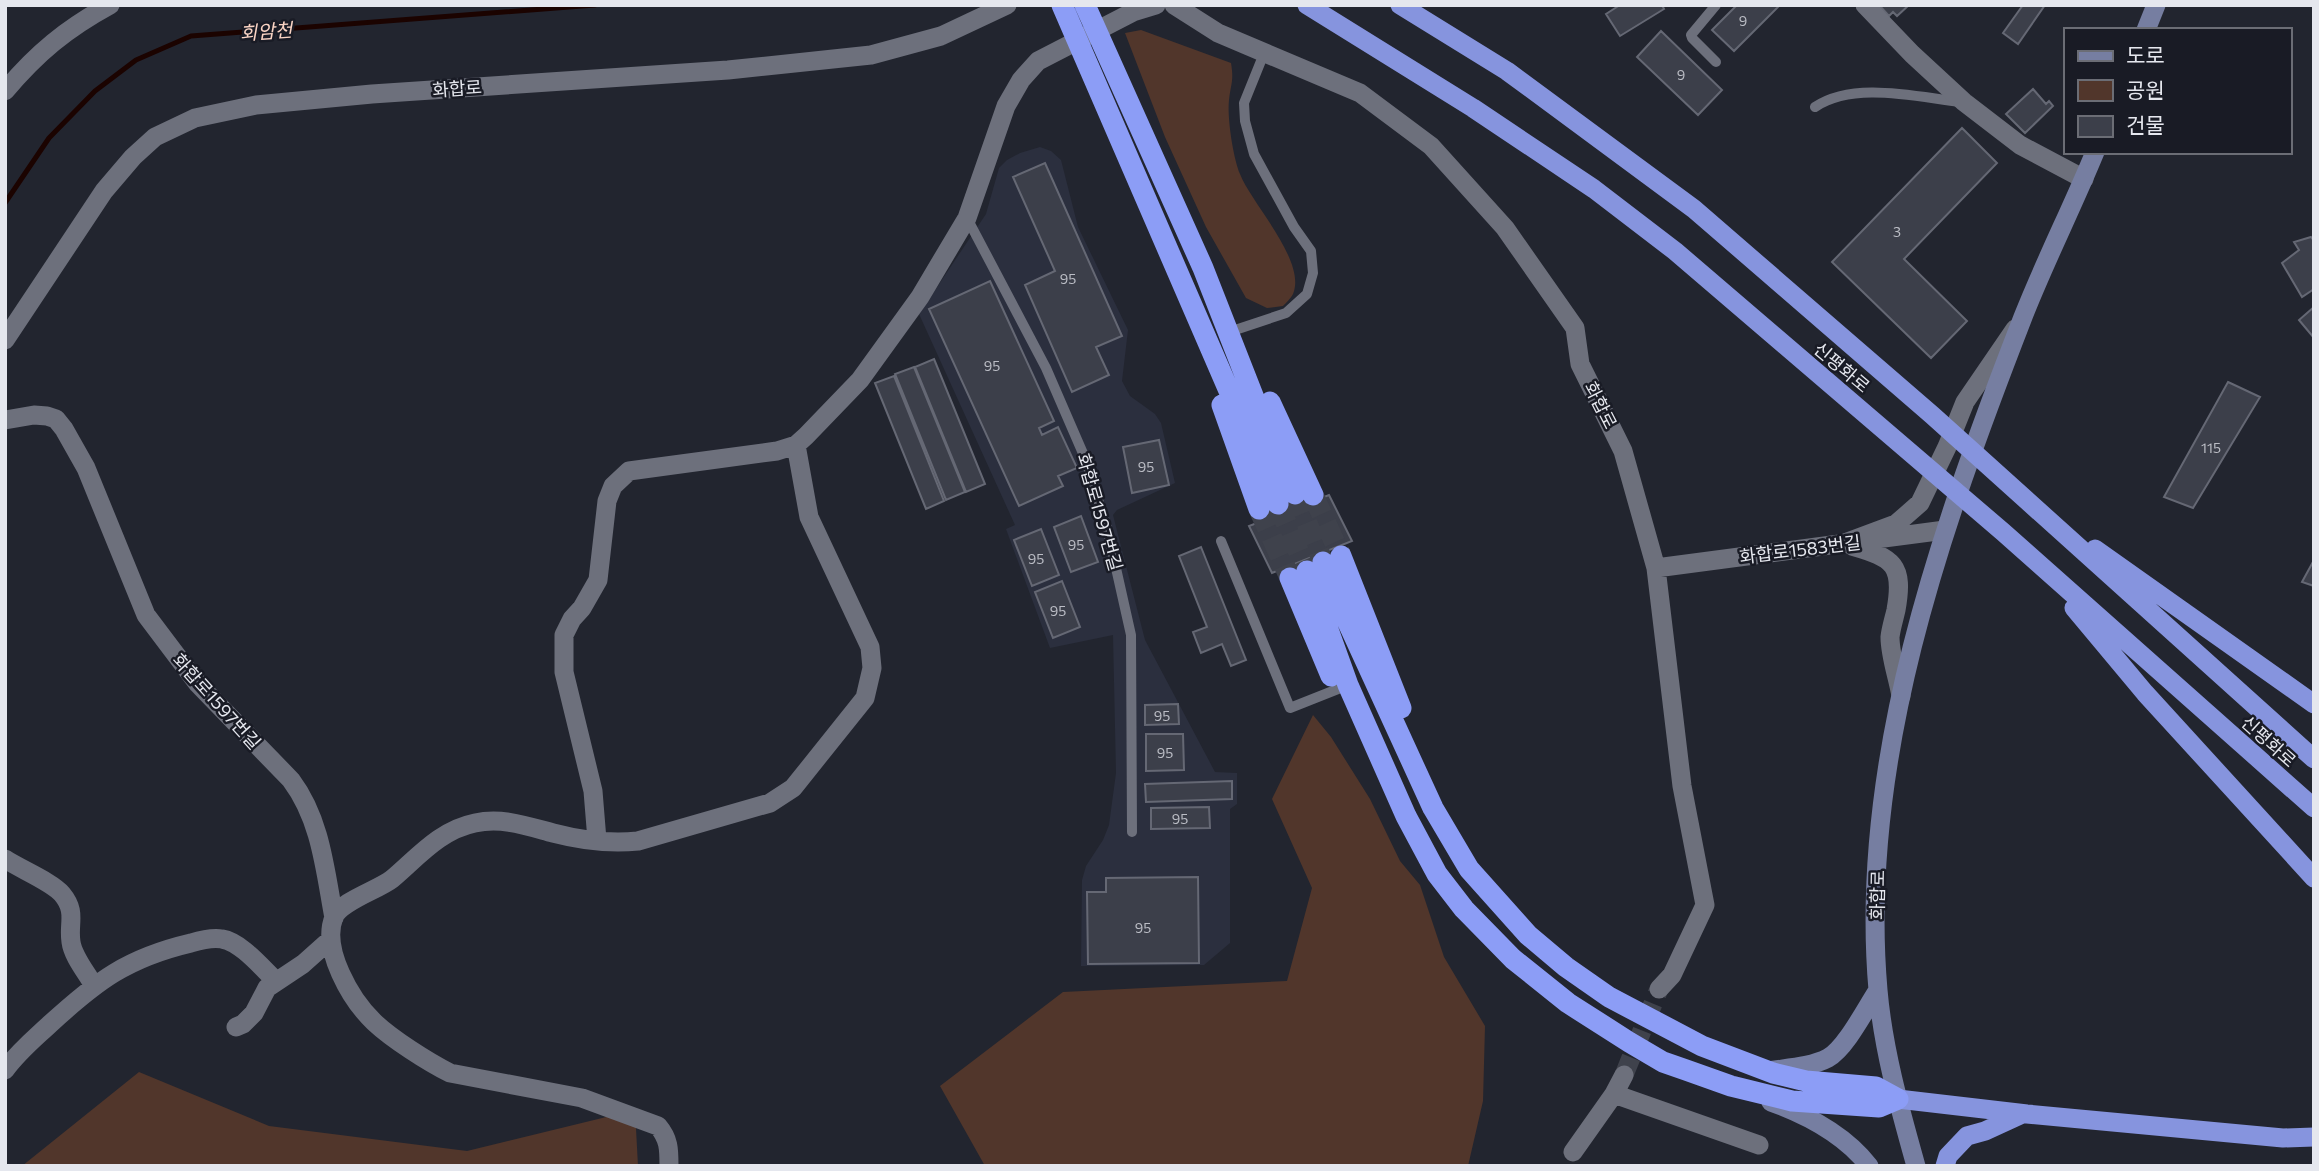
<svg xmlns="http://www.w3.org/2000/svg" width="2319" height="1171" viewBox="0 0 2319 1171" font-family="Commissioner,'Noto Sans KR',sans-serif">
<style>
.built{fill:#2b2f3e}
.green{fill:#51362b}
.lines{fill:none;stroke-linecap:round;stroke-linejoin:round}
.stream{stroke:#1b0300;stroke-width:5}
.building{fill:#3c3f4a;stroke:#656874;stroke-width:2}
.minor-tunnel{stroke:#3f424c;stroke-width:19;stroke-dasharray:19 10;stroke-linecap:butt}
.motorway-tunnel{stroke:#3f424c;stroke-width:21;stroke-dasharray:21 10;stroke-linecap:butt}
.service{stroke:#6d707c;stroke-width:10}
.minor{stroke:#6d707c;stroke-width:19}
.secondary{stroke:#767ea1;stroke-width:19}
.trunk{stroke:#8694de;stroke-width:19}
.motorway{stroke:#8c9df6;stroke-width:21}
.labels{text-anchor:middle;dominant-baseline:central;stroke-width:5;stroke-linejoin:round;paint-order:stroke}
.number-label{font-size:14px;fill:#bbbdc5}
.street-label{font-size:18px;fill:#e5e7ee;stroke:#191b25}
.water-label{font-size:19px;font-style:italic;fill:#fad4c4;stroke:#191b25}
</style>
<rect width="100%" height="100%" fill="#22252f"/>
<!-- built -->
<path class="built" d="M1040,147L1051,151L1061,160L1078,227L1128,330L1122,381L1130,396L1155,414L1161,423L1175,483L1117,510L1113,515L1145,640L1215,772L1237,773V804L1230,809V943L1204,965L1081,966L1082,880L1086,866L1103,840L1109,825L1116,773L1113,635L1050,648L1006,529L1015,525L919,314L986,214L999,168L1007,160L1020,153Z"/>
<!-- green -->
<path class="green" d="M1141,30L1231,63C1234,81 1231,83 1229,100C1227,117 1233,157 1240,174C1251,203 1307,261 1293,294C1291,298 1286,303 1283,306L1267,308L1246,298L1206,227L1165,137L1125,33Z
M1313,715L1331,737L1370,799L1400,861L1420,885L1444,957L1485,1026L1483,1101L1468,1166H985L940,1086L1063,992L1287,981L1312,888L1272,799Z
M139,1072L269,1126L467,1151L635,1110L638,1166H22Z"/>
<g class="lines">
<!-- stream -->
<path class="stream" d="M5,203L49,138L95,91L136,60L191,36L595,5"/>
</g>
<!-- building -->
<path class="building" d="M1620,5H1662L1664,9L1620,36L1606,14Z
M1737,5H1776L1778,7L1734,51L1712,30Z
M1879,5H1909L1897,16L1893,12L1889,16Z
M2023,5H2045L2018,44L2003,33Z
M1661,31L1722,90L1698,115L1637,57Z
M2033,89L2046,104L2049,101L2053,106L2025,133L2006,114Z
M1962,128L1997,163L1904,259L1967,321L1931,358L1832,262Z
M1045,163L1122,336L1096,347L1109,375L1072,392L1025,285L1055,271L1013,177Z
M2311,237L2314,241V289L2302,297L2282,263L2299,250L2294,242Z
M990,281L1054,421L1039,428L1042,435L1058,427L1077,468L1058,476L1063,486L1019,506L929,309Z
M2314,307V338L2299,320Z
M934,359L985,484L966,492L915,367Z
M914,367L965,492L946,500L895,374Z
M894,376L944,501L926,509L875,383Z
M2228,382L2260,397L2193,508L2164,497Z
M1159,440L1169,485L1132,493L1123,447Z
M1329,495L1352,541L1272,573L1249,526Z
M1081,516L1098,562L1071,572L1054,527Z
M1041,529L1059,575L1032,586L1014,540Z
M1201,547L1246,660L1231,666L1222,644L1201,653L1193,632L1207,627L1179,556Z
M2314,560V586L2302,582Z
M1062,581L1080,627L1053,638L1035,592Z
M1178,704L1179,724L1145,725V705Z
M1146,734H1183L1184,770L1146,771Z
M1232,781V799L1146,802L1145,784Z
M1209,807L1210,828L1151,829V808Z
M1198,877L1199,963L1088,964L1087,892H1106V878Z"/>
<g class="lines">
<!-- minor-tunnel -->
<path class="minor-tunnel" d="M1624,1075L1659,989"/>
<!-- motorway-tunnel -->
<path class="motorway-tunnel" d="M1295,494L1323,562
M1313,495L1341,556
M1278,504L1307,571
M1259,509L1290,578"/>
<!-- service -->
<path class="service" d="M1716,5L1691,35L1692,38L1716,62
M1815,107C1854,81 1916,97 1961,102
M967,218L1046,368L1085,458L1107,528L1131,635L1132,832
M1229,332L1286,313L1307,294L1313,273L1311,251L1294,227L1254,154L1245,121L1244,103L1265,51
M1221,541L1290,708L1348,685"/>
<!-- minor -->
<path class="minor" d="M1174,5L1218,33L1360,93L1431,146L1505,228L1575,328L1580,364L1623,451L1656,568L1682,786L1705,905L1672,975L1659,989
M1865,5L1912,54L1964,102L2020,145L2084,179
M5,91C37,53 66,29 110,5
M5,340L104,191L133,157L155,137L195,118L256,105L372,94L728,70L871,55L941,36L1007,5
M5,420L34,415L47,416L56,419L64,429L86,468L146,615L198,684L291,780C321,820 325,870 334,918
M1845,543L1896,524L1920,503L1947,447L1965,402L2015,329
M1852,546C1894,558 1904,565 1896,610C1894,619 1891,628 1890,637C1890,656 1898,678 1901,696
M1656,568L1945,530
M597,840L593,791L564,672V635L572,619L582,608L598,580L607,501L613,486L629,471L777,451L796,445L806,436L860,380L920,297L967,218L1006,106L1021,80L1038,61L1133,12L1156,5
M5,859C20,869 52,882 62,894C77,912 68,923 71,942C73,957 87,973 94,986
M236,1027L243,1024L254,1013L267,988L303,964L331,939
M5,1070C18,1052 34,1039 50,1024C97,981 127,958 191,943C201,940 212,937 222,939C241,942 262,968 276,981
M1614,1094L1759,1145
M1573,1152L1614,1094L1624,1075
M669,1166C669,1149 669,1139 658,1126L582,1098L450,1073C428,1062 392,1039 374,1022C351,1000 321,949 334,917C341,901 378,890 392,879C418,857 440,830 475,823C502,817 527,826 553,833C580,840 611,844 638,841L770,803L793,788L865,698L872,668L870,647L809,517L796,445"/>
<!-- secondary -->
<path class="secondary" d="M2146,30L2156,5
M1768,1071C1787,1068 1811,1067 1828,1058C1846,1048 1866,1008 1878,990
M1771,1102C1807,1115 1845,1135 1869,1166
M1916,1166C1900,1109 1883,1049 1878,990C1858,761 1941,528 2023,317C2045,261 2072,208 2095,152"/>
<!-- trunk -->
<path class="trunk" d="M1307,5L1473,108L1594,189L1675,251L2003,532L2314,808
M1400,5L1507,71L1694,209L1932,415L2314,759
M2095,549L2314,704
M2074,608L2145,693L2314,878
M1898,1099L2027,1114L2283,1138L2314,1137
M1945,1166L1948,1156L1967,1136L1985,1131L2022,1114"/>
<!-- motorway -->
<path class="motorway" d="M1062,5L1278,504
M1085,5L1203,268L1274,449L1295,494
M1270,402L1313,495
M1222,405L1259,509
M1341,556L1401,708
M1323,562L1339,603L1433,808L1469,869L1528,935L1566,967L1609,997L1702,1046L1773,1073L1806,1081L1876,1087L1898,1099
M1307,571L1348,685L1406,816L1437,874L1464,909L1513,959L1568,1003L1629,1042L1663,1062L1686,1070L1731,1086L1792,1101L1879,1107L1898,1099
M1290,578L1331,676"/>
</g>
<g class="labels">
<!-- number labels -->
<g class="number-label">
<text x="1743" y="20">9</text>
<text x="1681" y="74">9</text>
<text x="1897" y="231">3</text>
<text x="1068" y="278">95</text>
<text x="992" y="365">95</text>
<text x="2211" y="447">115</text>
<text x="1146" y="466">95</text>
<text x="1076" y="544">95</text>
<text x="1036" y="558">95</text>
<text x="1058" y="610">95</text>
<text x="1162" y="715">95</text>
<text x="1165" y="752">95</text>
<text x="1180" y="818">95</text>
<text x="1143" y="927">95</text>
</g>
<!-- street labels -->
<g class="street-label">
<text transform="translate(457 88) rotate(-4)">화합로</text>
<text transform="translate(1842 367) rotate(40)">신평화로</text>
<text transform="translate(1601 405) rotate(63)">화합로</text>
<text transform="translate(1100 512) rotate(74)">화합로1597번길</text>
<text transform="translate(1800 549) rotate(-7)">화합로1583번길</text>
<text transform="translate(217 701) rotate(48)">화합로1597번길</text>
<text transform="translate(2269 741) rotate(42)">신평화로</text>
<text transform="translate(1877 895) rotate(-89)">화합로</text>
</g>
<!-- water labels -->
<g class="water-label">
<text transform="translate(266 31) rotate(-4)">회암천</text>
</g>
</g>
<!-- border -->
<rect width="2319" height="1171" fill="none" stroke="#e5e7ee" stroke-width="14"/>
<!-- legend -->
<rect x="2064" y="28" width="228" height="126" fill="#191b25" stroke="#6b6d75" stroke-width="2"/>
<rect x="2078" y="51" width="35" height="10" fill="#767ea1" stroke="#6b6d75" stroke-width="2"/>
<text x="2126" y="63" font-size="21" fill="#e5e7ee">도로</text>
<rect x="2078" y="80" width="35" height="21" fill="#51362b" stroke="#6b6d75" stroke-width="2"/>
<text x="2126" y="98" font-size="21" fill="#e5e7ee">공원</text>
<rect x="2078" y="116" width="35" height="21" fill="#3c3f4a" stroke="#6b6d75" stroke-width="2"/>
<text x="2126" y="133" font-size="21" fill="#e5e7ee">건물</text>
</svg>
